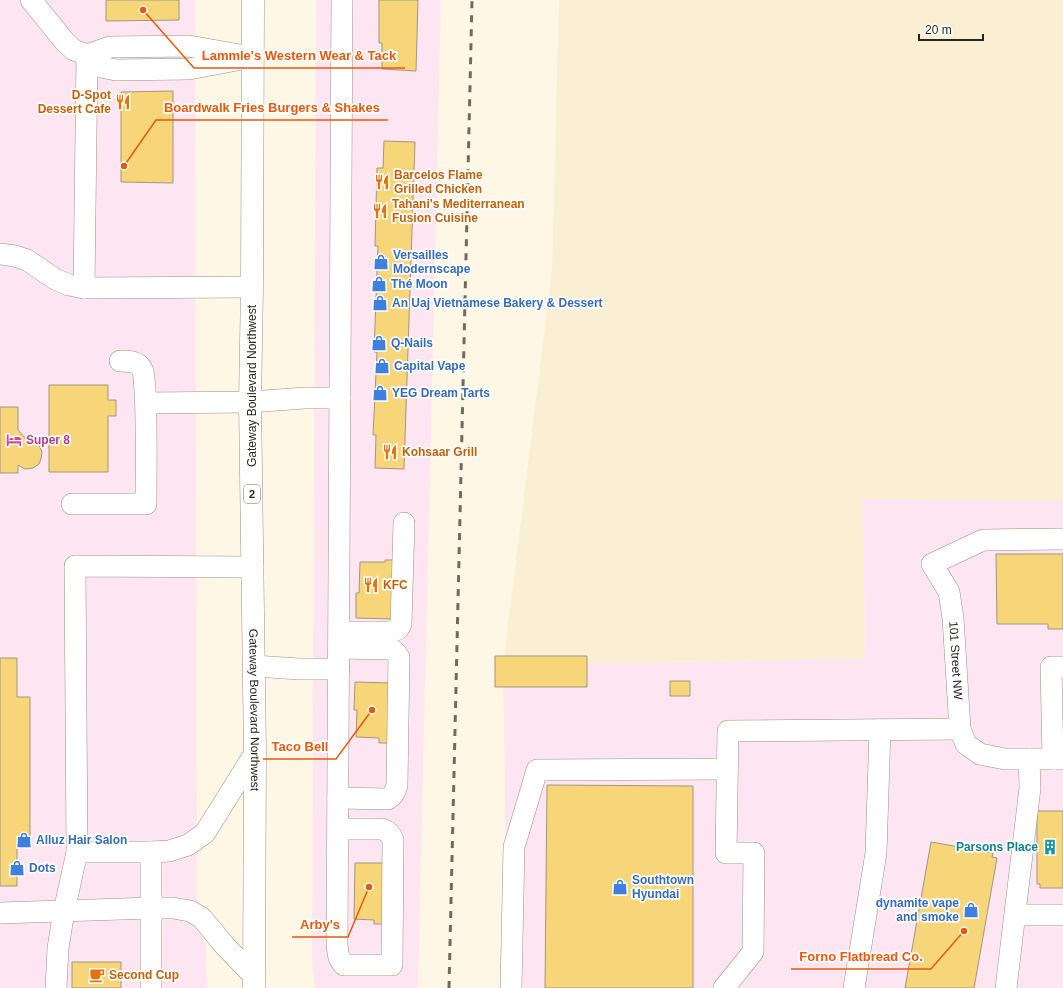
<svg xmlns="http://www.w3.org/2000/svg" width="1063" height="988" viewBox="0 0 1063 988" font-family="Arial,sans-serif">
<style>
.commercial{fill:#fde6f2}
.built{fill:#faefd2}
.building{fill:#f7d579;stroke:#9e9783}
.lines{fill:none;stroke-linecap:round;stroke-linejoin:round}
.minor-casing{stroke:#99927e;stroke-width:22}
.highway-casing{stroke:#99927e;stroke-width:23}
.minor{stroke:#fff;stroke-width:21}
.highway{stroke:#fff;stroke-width:22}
.rail{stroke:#6f6b61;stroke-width:3;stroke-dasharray:7 7;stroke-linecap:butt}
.labels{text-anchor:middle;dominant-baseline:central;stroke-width:3.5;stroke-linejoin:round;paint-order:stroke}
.shield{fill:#fff;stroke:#686662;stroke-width:1}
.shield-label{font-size:11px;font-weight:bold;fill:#28251e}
.food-label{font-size:12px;font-weight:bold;fill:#c56008;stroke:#fff;text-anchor:start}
.shop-label{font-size:12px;font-weight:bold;fill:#366cbe;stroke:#fff;text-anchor:start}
.street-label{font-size:12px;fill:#28251e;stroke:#fff}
.hotel-label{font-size:12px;font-weight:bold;fill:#b23c85;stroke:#fff;text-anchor:start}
.culture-label{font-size:12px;font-weight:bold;fill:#0d838f;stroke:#fff;text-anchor:end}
.leader{fill:none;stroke:#e8590c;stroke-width:1.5}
.callout-dot{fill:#e8590c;stroke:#fff;stroke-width:1.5}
.callout-label{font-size:13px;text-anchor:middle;font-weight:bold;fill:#e8590c;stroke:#fff;stroke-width:3.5;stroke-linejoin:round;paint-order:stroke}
</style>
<rect width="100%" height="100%" fill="#fef7e6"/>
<!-- commercial -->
<path class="commercial" d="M0,0H195L197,927L206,945L207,988H0Z
M316,0H441L418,988H315L312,963Z
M863,499L1063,500V988H508L503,665L865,658Z"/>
<!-- built -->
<path class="built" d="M559,0H1063V500L863,499L865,658L503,665L552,272Z"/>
<!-- building -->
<path class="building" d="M106,0H179V20L106,21Z
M379,0H418L416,71L382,69V43H379Z
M173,91V183L121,182V92Z
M384,141L415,142L404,469L375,468L376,435H373L377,352H374L378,246H375L377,168H383Z
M49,385H108V400H116V416H108V472H49Z
M0,407H18V430L27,440L35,442L40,447L42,452L41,459L39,464L33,468L25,469L18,465V473H0Z
M996,554H1063V629H1048V624H997Z
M385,560H393L392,619L356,618V593H359L360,562H385Z
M495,656H587V687H495Z
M0,658H17V697H30V845H17V886H0Z
M670,681H690V696H670Z
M355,682L392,683L391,743H379V738L356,737L357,710H354Z
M547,785L693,786V988H545Z
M1037,811H1063V888H1040V884H1037Z
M931,842L993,853L992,857L997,858L974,988H905Z
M355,863H385L383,924H374V920L354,919Z
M72,962H121V988H72Z"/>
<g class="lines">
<!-- minor casing -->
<g class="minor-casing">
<g id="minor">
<path d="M31,0L66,43L74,50L87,55L101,67L116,70L189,69L253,57"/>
<path d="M87,55L84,288L252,287"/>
<path d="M87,55L110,47L189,46L240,55"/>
<path d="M0,254L15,256L27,260L55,279L69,285L84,288"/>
<path d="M146,403L250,402L304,398H340"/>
<path d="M72,504H146C146,466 147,428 145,390C144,384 145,375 142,369C138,361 128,361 120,361"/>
<path id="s1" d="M1063,539L983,540L932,564L949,592L953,618L960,729L966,744L980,754L1005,759H1063"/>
<path d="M339,632H391L398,629L401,624L404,523"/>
<path d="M254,666L299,669H339"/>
<path d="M1053,759L1051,667H1063"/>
<path d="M338,798L388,799C394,795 395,792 397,785L399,657L396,653L391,649L339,648"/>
<path d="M338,829H382C388,831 391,834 393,840L392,965H344C338,959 338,953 337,945L342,0"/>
<path d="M77,852H151L169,851L188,845L205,833L255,753"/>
<path d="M151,852V988"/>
<path d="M0,913L152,908H173L190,911L202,918L225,946L254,976"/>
<path d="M1015,915H1063"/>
<path d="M56,988L58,948L64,911L77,852L75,566L253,567"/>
<path d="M511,988L514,847L537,770L727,769"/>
<path d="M724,988L753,952L754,853H726L728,731L960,729"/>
<path d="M854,988L876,853L880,730"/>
<path d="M1006,988L1030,788L1029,759"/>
</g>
</g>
<!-- highway casing -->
<g class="highway-casing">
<g id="highway">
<path id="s2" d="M253,0L252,287L250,402L255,753L254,988"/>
</g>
</g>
<!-- minor -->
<use href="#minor" class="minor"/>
<!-- highway -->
<use href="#highway" class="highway"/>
<!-- rail -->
<path class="rail" d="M449,988L472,0"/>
</g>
<!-- icons -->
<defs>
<g id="restaurant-bare" transform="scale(1.2)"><path d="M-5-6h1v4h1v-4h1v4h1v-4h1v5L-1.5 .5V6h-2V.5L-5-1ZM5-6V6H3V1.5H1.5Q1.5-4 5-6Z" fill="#e8710a" stroke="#fff" stroke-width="2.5" paint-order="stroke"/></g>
<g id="shop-bare" transform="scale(1.2)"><path d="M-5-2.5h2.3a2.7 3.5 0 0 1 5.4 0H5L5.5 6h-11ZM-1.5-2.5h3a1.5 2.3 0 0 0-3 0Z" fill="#3f7fe0" stroke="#fff" stroke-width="2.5" paint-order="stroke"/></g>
<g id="hotel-bare" transform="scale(1.2)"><path d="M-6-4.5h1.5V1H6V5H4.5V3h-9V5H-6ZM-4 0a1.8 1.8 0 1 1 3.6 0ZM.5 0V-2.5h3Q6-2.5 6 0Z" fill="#d1479c" stroke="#fff" stroke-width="2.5" paint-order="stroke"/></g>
<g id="building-bare" transform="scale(1.2)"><path d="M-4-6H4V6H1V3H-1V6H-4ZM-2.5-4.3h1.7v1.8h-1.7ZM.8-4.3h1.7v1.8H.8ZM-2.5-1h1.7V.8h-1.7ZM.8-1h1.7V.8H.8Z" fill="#0f9aa8" stroke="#fff" stroke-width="2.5" paint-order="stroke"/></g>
<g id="cafe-bare" transform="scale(1.2)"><path d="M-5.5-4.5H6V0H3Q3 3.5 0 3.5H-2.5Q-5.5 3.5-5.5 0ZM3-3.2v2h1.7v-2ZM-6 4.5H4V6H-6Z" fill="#e8710a" stroke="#fff" stroke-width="2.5" paint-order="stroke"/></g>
</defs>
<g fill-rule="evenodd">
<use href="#restaurant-bare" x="123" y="102"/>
<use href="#restaurant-bare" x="382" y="182"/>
<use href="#restaurant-bare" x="380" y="211"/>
<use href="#shop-bare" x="381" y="262"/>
<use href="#shop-bare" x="379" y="284"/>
<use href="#shop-bare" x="380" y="303"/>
<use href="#shop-bare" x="379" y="343"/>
<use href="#shop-bare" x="382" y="366"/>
<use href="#shop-bare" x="380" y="393"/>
<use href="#hotel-bare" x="14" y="440"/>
<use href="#restaurant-bare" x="390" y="452"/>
<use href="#restaurant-bare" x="371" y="585"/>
<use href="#shop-bare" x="24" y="840"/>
<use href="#building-bare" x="1050" y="847"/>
<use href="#shop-bare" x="17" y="868"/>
<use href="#shop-bare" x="620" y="887"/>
<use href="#shop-bare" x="971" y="910"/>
<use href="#cafe-bare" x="97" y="975"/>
</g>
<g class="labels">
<!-- shield labels -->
<rect class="shield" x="244" y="485" width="16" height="18" rx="3"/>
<g class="shield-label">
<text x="252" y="494">2</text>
</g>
<!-- food labels -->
<g class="food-label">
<text x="111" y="95" text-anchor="end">D-Spot<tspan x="111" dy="14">Dessert Cafe</tspan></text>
<text x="394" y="175">Barcelos Flame<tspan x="394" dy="14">Grilled Chicken</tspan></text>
<text x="392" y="204">Tahani's Mediterranean<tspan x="392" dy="14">Fusion Cuisine</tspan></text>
<text x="402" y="452">Kohsaar Grill</text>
<text x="383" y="585">KFC</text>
<text x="109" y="975">Second Cup</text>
</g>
<!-- shop labels -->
<g class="shop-label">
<text x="393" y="255">Versailles<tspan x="393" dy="14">Modernscape</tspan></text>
<text x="391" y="284">Thé Moon</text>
<text x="392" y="303">An Uaj Vietnamese Bakery &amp; Dessert</text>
<text x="391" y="343">Q-Nails</text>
<text x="394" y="366">Capital Vape</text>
<text x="392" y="393">YEG Dream Tarts</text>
<text x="36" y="840">Alluz Hair Salon</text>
<text x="29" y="868">Dots</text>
<text x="632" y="880">Southtown<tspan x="632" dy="14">Hyundai</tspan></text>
<text x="959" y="903" text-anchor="end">dynamite vape<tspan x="959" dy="14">and smoke</tspan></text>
</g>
<!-- street labels -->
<g class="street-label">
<text transform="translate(252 386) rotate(-90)">Gateway Boulevard Northwest</text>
<text stroke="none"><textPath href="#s1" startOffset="238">101 Street NW</textPath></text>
<text stroke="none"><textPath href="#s2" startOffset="710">Gateway Boulevard Northwest</textPath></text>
</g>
<!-- hotel labels -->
<g class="hotel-label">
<text x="26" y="440">Super 8</text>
</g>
<!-- culture labels -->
<g class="culture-label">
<text x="1038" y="847">Parsons Place</text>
</g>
</g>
<!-- callouts -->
<path class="leader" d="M143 10L194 68H405M124 166L156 120H388M372 710L336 759H263M369 887L348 937H292M964 931L931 969H791"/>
<g class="callout-dot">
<circle cx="143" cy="10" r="4"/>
<circle cx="124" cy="166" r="4"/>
<circle cx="372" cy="710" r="4"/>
<circle cx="369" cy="887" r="4"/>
<circle cx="964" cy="931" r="4"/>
</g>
<g class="callout-label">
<text x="299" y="60">Lammle's Western Wear &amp; Tack</text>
<text x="272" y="112">Boardwalk Fries Burgers &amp; Shakes</text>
<text x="300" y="751">Taco Bell</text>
<text x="320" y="929">Arby's</text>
<text x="861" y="961">Forno Flatbread Co.</text>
</g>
<!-- scale -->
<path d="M919 34v6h64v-6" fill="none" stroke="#28251e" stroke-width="2"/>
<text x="925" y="34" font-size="12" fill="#28251e" stroke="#ffffff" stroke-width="3" paint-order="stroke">20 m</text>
</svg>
